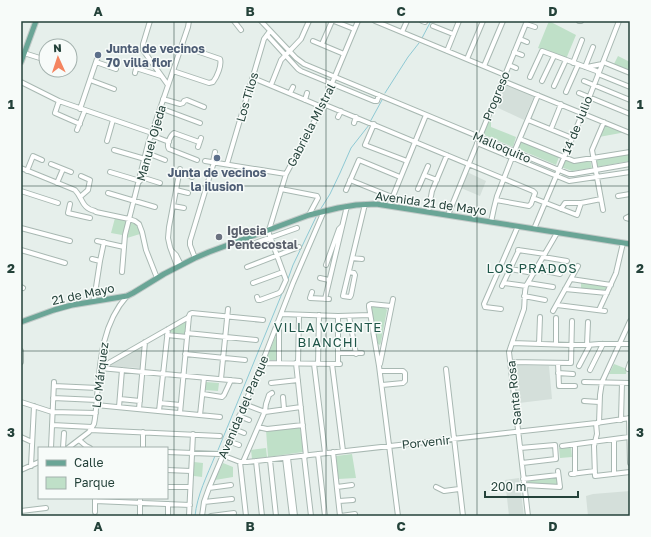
<svg xmlns="http://www.w3.org/2000/svg" width="651" height="537" viewBox="0 0 651 537" font-family="'Golos Text',sans-serif">
<style>
.built{fill:#d4dfda}
.green{fill:#bfe0c8}
.lines{fill:none;stroke-linecap:round;stroke-linejoin:round}
.stream{stroke:#8ec9d4;stroke-width:1}
.minor-casing{stroke:#a8b8b2;stroke-width:6}
.major-casing{stroke:#c2cac8;stroke-width:7}
.minor{stroke:#fff;stroke-width:4}
.major{stroke:#6aa596;stroke-width:5}
.grid{fill:none;stroke:#24423a;stroke-width:1;stroke-opacity:0.55}
.service-dot{fill:#5c6f8a;stroke:#f7fbf9;stroke-width:1.5}
.worship-dot{fill:#6b7280;stroke:#f7fbf9;stroke-width:1.5}
.labels{text-anchor:middle;dominant-baseline:central;stroke-width:3;stroke-linejoin:round;paint-order:stroke}
.service-label{font-size:12px;font-weight:bold;fill:#4e5e75;stroke:#f7fbf9;text-anchor:start}
.street-label{font-size:12px;fill:#24423a;stroke:#f7fbf9}
.worship-label{font-size:12px;font-weight:bold;fill:#5b616d;stroke:#f7fbf9;text-anchor:start}
.neighbourhood-label{font-size:13px;letter-spacing:1px;fill:#1f5548;stroke:#f7fbf9}
.neatline{fill:none;stroke:#24423a;stroke-width:1.5}
.grid-label{font-size:13px;text-anchor:middle;font-weight:bold;fill:#24423a}
</style>
<rect width="100%" height="100%" fill="#e6efeb"/>
<!-- built -->
<path class="built" d="M503,84L534,96L524,120L494,106Z
M467,172L486,181L480,196L461,188Z
M142,347L140,368L107,366Z
M514,365L549,366L552,399L519,403Z
M519,478L524,516H509L505,480Z
M630,491V516H588L586,496L593,494Z"/>
<!-- green -->
<path class="green" d="M549,21L576,35L566,59L538,48Z
M618,56L630,62V64L628,70L614,64Z
M491,112V127L516,137L513,147L482,134Z
M605,123L626,132L599,137Z
M519,141L559,157L556,165L516,148Z
M630,152V161L596,167L595,159Z
M564,159L572,162L590,159L592,168L572,171L561,167Z
M115,218L127,221L122,235L111,233Z
M131,221C137,225 139,228 140,234L127,238Z
M581,282L608,286L606,290L581,289Z
M373,306L385,308L387,310L381,342L380,345L378,344L371,311L372,307Z
M187,320L185,335L169,332L170,330Z
M276,335V360H266Z
M614,364L627,369L626,374H609Z
M206,382L219,383L218,391L205,390Z
M300,426L303,452L268,457L266,430Z
M571,447L572,457L560,458L559,448Z
M266,448L267,457L252,459L251,450Z
M352,454L356,478L338,479L336,456Z
M194,462L203,463L202,477L194,476Z
M223,463L233,467V477L215,480Z
M557,477L558,485H528L527,479Z"/>
<g class="lines">
<!-- stream -->
<path class="stream" d="M422,38L431,21
M385,93L408,57L419,43
M370,122L382,100
M320,210L330,194L340,173L351,148L369,125
M288,279L293,265L317,215
M218,450L283,291
M195,516C197,495 207,476 215,456"/>
<!-- minor casing -->
<g class="minor-casing">
<path id="minor" d="M150,21L143,44V50L168,85
M234,21L241,30
M261,21L296,58L304,64L559,170L569,174H573L630,164
M334,21L354,29
M375,21L505,75
M422,21L425,22
M579,21H581
M526,24L535,27
M433,26L453,34
M402,32L407,21
M267,35L298,69L301,71L374,101H377L379,95
M520,39L527,42
M313,41L344,54
M322,44L332,21
M447,51L459,21
M514,52L522,55
M24,53L46,60
M467,59L483,21
M96,62L116,69
M603,62L630,73
M573,63L582,40
M509,65L516,68
M484,66L503,21
M585,67L593,47
M587,67L602,64
M136,68L161,76
M173,71L209,83L213,82C217,77 222,65 220,59L182,46
M135,73L138,61
M598,74L630,87
M530,77L542,51L599,72
M253,78L322,107
M90,80L114,89
M503,81L630,133
M542,81L554,56
M584,81L630,100
M21,82L59,101L152,133
M271,85L281,60L301,39L309,21
M554,86L566,60
M566,92L578,65
M290,93L293,87
M579,93L630,114
M163,99L180,104L183,103L184,101L187,100L204,107
M305,100L307,93
M59,101L55,113L80,124
M323,104L369,123
M160,108L200,123
M80,109L98,56
M338,117L341,111
M528,120L572,138
M354,123L356,117
M372,124L533,191L535,193L531,204L529,206L496,200
M374,124L365,145L407,161
M551,129L561,104
M77,130L85,110
M151,135L169,142
M520,139L574,161L630,152
M107,141L113,120
M477,143L569,181L630,172
M198,147L201,138
M114,150L145,159
M147,153L165,160
M197,160L169,149C166,145 170,136 174,133L199,142
M205,161L286,174
M213,162L215,152
M51,164L71,172
M227,164L264,39L270,31
M21,168L75,190C83,198 81,208 95,211
M27,171L33,156L42,160
M110,172L140,181
M179,172L192,177
M424,175L437,180
M141,177L160,183
M350,180L392,197
M57,183L63,169
M281,189L317,196L318,198L311,211L309,215
M418,189L428,166
M176,190L188,193
M346,190L359,160L400,177
M21,191L58,203
M108,193L155,207
M618,196L630,194
M80,197L88,190L90,180L81,176
M533,198L577,215L581,203
M70,204L68,213L90,218
M173,206L184,208
M389,206L426,115
M561,209L565,203H581L601,199
M603,210L592,150L604,122
M96,212L129,219L135,221L139,224L142,232L146,250L157,278
M428,212L432,191L447,155
M448,215L527,21
M630,216L626,218L630,219
M491,222L494,208L497,196L515,150L538,95
M21,228L70,241
M534,229L589,98L619,21
M269,230L286,174L322,107L358,21
M97,241L124,247
M244,247L297,228
M21,250L65,263
M518,250L545,254
M172,251L176,255L181,265
M543,257L567,261
M195,258L190,245V241L214,162
M352,258L362,259
M92,259L100,261
M326,265L339,229L342,226
M177,266L170,247L168,238L169,227L180,169
M247,267L299,247
M510,269L534,273
M536,269L560,274
M122,272L125,235L148,144L188,27L189,21
M349,272L354,273L355,275L351,295L350,297L343,296L365,204
M320,278L329,280
M571,279L611,285
M253,283L283,272
M504,283L526,286
M528,283L553,287
M502,286L519,250
M21,287L23,288
M565,289L607,293
M312,292L310,298L329,299
M524,296L545,300
M257,297L258,300H260L279,293L281,291L286,280L268,231
M325,299L347,206
M94,300L100,261L104,242
M557,305L605,311
M391,306L371,304L369,305V307L379,366L398,516
M501,309L485,307L484,304L518,226
M599,310L616,273L623,243
M553,311L578,266
M281,314L338,316L370,315
M349,316L356,354
M277,323L279,329V363
M187,333L256,340
M167,335L187,337
M512,343L571,345H587L599,344H630
M539,344L540,317
M556,344V318
M587,345L588,322
M338,353H362
M185,354L245,360
M21,362V351
M511,362L571,363L572,321
M262,363L340,364
M296,363L306,456
M298,363L299,315
M558,363L559,386H575
M314,364L325,453
M318,364L319,315
M332,364L343,451
M338,364V316
M380,364L393,299
M579,366L590,345
M100,368L240,381
M100,368L189,317
M446,369L463,516
M628,369L630,363
M590,370L603,344
M380,371H403L405,373V381L403,383L382,385
M558,373L573,374
M221,379L228,309
M584,382L630,383
M271,383L298,380
M54,386L98,388
M203,394L222,397L224,395L231,380
M283,397L284,409
M53,398L97,400
M120,399L140,401
M584,401L599,402
M21,402L52,412L96,413
M160,403L180,405
M244,404L265,412L301,407
M96,405L220,417
M119,407L122,370
M139,409L145,342
M159,411L168,329
M180,413L189,316L190,314L192,313L263,320
M200,415L204,378
M239,416L249,420
M629,418L630,463
M621,420L622,383
M596,423L597,434L594,446L595,476L630,472
M599,423L600,395L602,382L630,321
M52,425L92,427
M258,427L267,429L303,425
M234,429L244,433
M90,430L220,436
M21,437L32,442
M614,439V474
M79,440L86,446L90,448
M228,441L239,445
M575,445V474
M562,446L629,437
M51,448L54,382
M63,448L64,433
M68,448L89,432L94,424C96,415 96,406 97,397C100,361 102,324 127,296
M143,448V432
M520,448L555,445L556,459L522,463
M167,452L219,454L240,462H247L596,423L630,418
M333,452L340,516
M318,454L325,516
M304,456L311,516
M285,458L292,516
M288,458L295,516
M270,460L276,516
M256,461L262,516
M240,462L246,516
M243,462L265,411L266,404L269,395L272,393
M31,466L34,406
M21,470L39,462
M167,470L191,471
M571,474L595,471
M523,479L558,475
M524,485L560,487L558,471
M167,487H190
M337,487L352,485
M436,487L444,491L459,489
M209,488L231,485
M95,501L190,505
M339,501L353,500
M204,502L232,499
M21,511L46,508
M95,512V498
M140,516V498
M168,516V504
M189,516L193,434
M202,516L204,502L209,488L262,363L293,283L324,211
M211,516L234,513
M341,516L355,514
M528,516L509,352L511,346L524,309C525,301 524,294 526,286L557,233"/>
</g>
<!-- major casing -->
<g class="major-casing">
<path id="major" d="M21,62L36,21
M21,322L54,310L72,305L127,296L133,293L164,274L195,258L209,252L309,215L338,208L356,205L376,204L389,206L630,244"/>
</g>
<!-- minor -->
<use href="#minor" class="minor"/>
<!-- major -->
<use href="#major" class="major"/>
</g>
<!-- grid -->
<path class="grid" d="M174,21V516M326,21V516M477,21V516M21,186H630M21,351H630"/>
<!-- markers -->
<g class="service-dot">
<circle cx="98" cy="55" r="4"/>
<circle cx="217" cy="158" r="4"/>
</g>
<circle class="worship-dot" cx="219" cy="237" r="4"/>
<g class="labels">
<!-- service labels -->
<g class="service-label">
<text x="106" y="48">Junta de vecinos<tspan x="106" dy="14">70 villa flor</tspan></text>
<text x="217" y="172" text-anchor="middle">Junta de vecinos<tspan x="217" dy="14">la ilusion</tspan></text>
</g>
<!-- street labels -->
<g class="street-label">
<text transform="translate(496 96) rotate(-68)">Progreso</text>
<text transform="translate(247 97) rotate(-74)">Los Tilos</text>
<text transform="translate(311 125) rotate(-63)">Gabriela MIstral</text>
<text transform="translate(577 125) rotate(-68)">14 de Julio</text>
<text transform="translate(151 143) rotate(-74)">Manuel Ojeda</text>
<text transform="translate(502 147) rotate(23)">Malloquito</text>
<text transform="translate(431 203) rotate(8)">Avenida 21 de Mayo</text>
<text transform="translate(83 294) rotate(-12)">21 de Mayo</text>
<text transform="translate(100 375) rotate(-83)">Lo Márquez</text>
<text transform="translate(514 393) rotate(-96)">Santa Rosa</text>
<text transform="translate(243 407) rotate(-67)">Avenida del Parque</text>
<text transform="translate(426 442) rotate(-6)">Porvenir</text>
</g>
<!-- worship labels -->
<g class="worship-label">
<text x="227" y="230">Iglesia<tspan x="227" dy="14">Pentecostal</tspan></text>
</g>
<!-- neighbourhood labels -->
<g class="neighbourhood-label">
<text x="532" y="268">LOS PRADOS</text>
<text x="328" y="327">VILLA VICENTE<tspan x="328" dy="15">BIANCHI</tspan></text>
</g>
</g>
<!-- border -->
<rect width="651" height="537" fill="none" stroke="#f7fbf9" stroke-width="44"/>
<!-- legend -->
<rect x="38" y="447" width="130" height="52" fill="#f7fbf9" stroke="#a3b1ad"/>
<rect x="46" y="460" width="20" height="6" fill="#6aa596" stroke="#a3b1ad"/>
<text x="74" y="467" font-size="12" fill="#24423a">Calle</text>
<rect x="46" y="477" width="20" height="12" fill="#bfe0c8" stroke="#a3b1ad"/>
<text x="74" y="487" font-size="12" fill="#24423a">Parque</text>
<!-- north arrow -->
<g transform="translate(58 58) rotate(357)"><circle r="19" fill="#f7fbf9" stroke="#a3b1ad"/>
<path d="M0-3L7 15L0 10L-7 15Z" fill="#f4845f"/>
<text y="-6" font-size="11" font-weight="bold" text-anchor="middle" fill="#24423a">N</text>
</g>
<!-- scale -->
<path d="M485 491v6h93v-6" fill="none" stroke="#24423a" stroke-width="2"/>
<text x="491" y="491" font-size="12" fill="#24423a" stroke="#f7fbf9" stroke-width="3" paint-order="stroke">200 m</text>
<rect x="22" y="22" width="607" height="493" class="neatline"/>
<g class="grid-label">
<text x="98" y="16">A</text>
<text x="250" y="16">B</text>
<text x="401" y="16">C</text>
<text x="553" y="16">D</text>
<text x="11" y="109">1</text>
<text x="640" y="109">1</text>
<text x="11" y="273">2</text>
<text x="640" y="273">2</text>
<text x="11" y="437">3</text>
<text x="640" y="437">3</text>
<text x="98" y="531">A</text>
<text x="250" y="531">B</text>
<text x="401" y="531">C</text>
<text x="553" y="531">D</text>
</g>
</svg>
